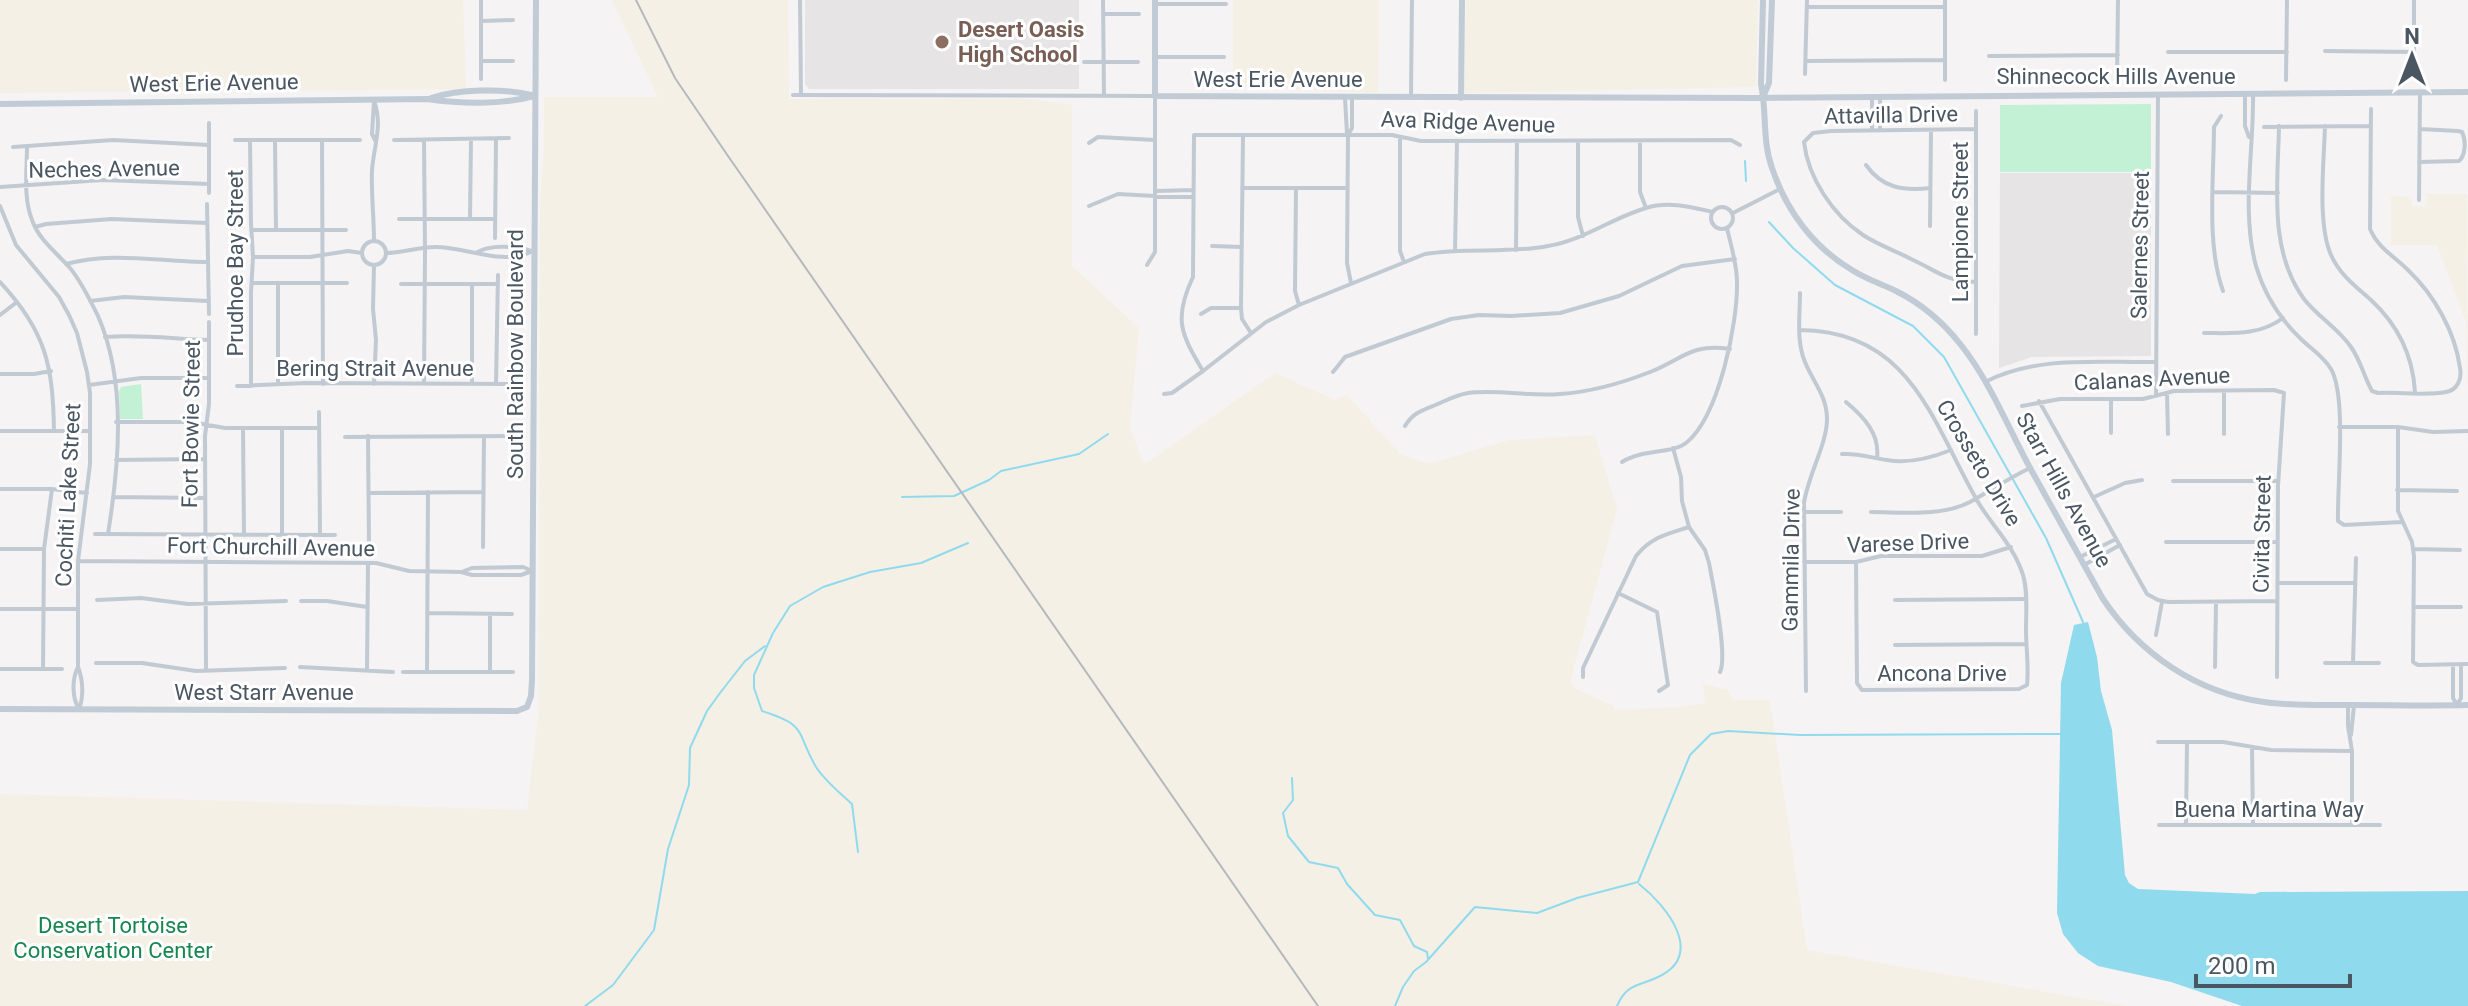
<svg xmlns="http://www.w3.org/2000/svg" width="2468" height="1006" viewBox="0 0 2468 1006" font-family="Roboto,sans-serif">
<style>
.education{fill:#e6e4e5}
.green{fill:#c3f1d5}
.sand{fill:#f5f0e5}
.water{fill:#90daee}
.lines{fill:none;stroke-linecap:round;stroke-linejoin:round}
.stream{stroke:#90daee;stroke-width:2}
.street{stroke:#c1cad2;stroke-width:4}
.secondary{stroke:#c1cbd6;stroke-width:6}
.rail{stroke:#b5b8bd;stroke-width:2}
.education-dot{fill:#8d6e63;stroke:#fff;stroke-width:3}
.labels{text-anchor:middle;dominant-baseline:central;stroke-width:6;stroke-linejoin:round;paint-order:stroke}
.education-label{font-size:22px;font-weight:bold;fill:#785e54;stroke:#fff;text-anchor:start}
.street-label{font-size:22px;fill:#4a5661;stroke:#fff}
.park-label{font-size:22px;fill:#17864f;stroke:#fff}
</style>
<rect width="100%" height="100%" fill="#f5f3f3"/>
<!-- education -->
<path class="education" d="M805,0H1079V89H809L805,84Z
M2000,173H2151V356L2032,357L1999,368Z"/>
<!-- green -->
<path class="green" d="M2151,104V172H2000V105Z
M141,384L143,419H120L119,391L121,387Z"/>
<!-- sand -->
<path class="sand" d="M0,0H463L466,89L0,93Z
M612,0H788L789,99H1027L1072,105V266L1139,328L1130,427L1144,465L1275,373L1335,400L1347,395L1400,454L1429,464L1509,440L1595,435L1617,509L1570,682L1576,689L1614,706L1615,710L1680,707L1705,703L1703,684L1728,690L1733,700H1770L1807,950L2127,1006H0V794L527,810L539,709L540,205L544,151V97H658Z
M1233,0H1379L1378,93L1233,86Z
M1466,0H1758L1756,87L1464,93Z
M2427,194H2467L2468,396L2466,322L2437,245H2391V196L2411,197L2412,206L2426,207Z"/>
<!-- water -->
<path class="water" d="M2088,622L2097,657L2101,691L2112,730L2125,875L2129,883L2138,889L2255,894L2260,892L2468,891V1006H2242L2171,982L2098,966L2078,953L2063,934L2057,913L2061,683L2074,625Z"/>
<g class="lines">
<!-- stream -->
<path class="stream" d="M1745,161L1746,181
M1769,222L1793,248L1835,285L1913,326L1944,357L2046,538L2083,622
M902,497L954,496L989,480L1001,471L1079,454L1108,434
M1292,778L1293,800L1283,813L1288,836L1309,862L1338,868L1347,884L1375,915L1400,920L1414,946L1427,952L1428,959
M858,852L852,804C840,793 825,781 816,767C795,731 809,726 762,711L754,688V675L773,633L790,606L823,587L870,572L921,563L968,543
M585,1006L613,985L654,930L668,849L689,785L690,748L707,711L720,693L745,661L765,646
M1395,1006L1403,987L1414,971L1426,962L1475,907L1537,913L1577,898L1638,882L1690,755L1711,734L1728,731L1800,735L2062,734
M1617,1006C1627,984 1636,987 1656,978C1707,956 1667,906 1639,884"/>
<!-- street -->
<path class="street" d="M800,0L801,95
M1103,0L1104,96
M1945,0V80
M2414,0V78
M1156,4H1226
M1807,7H1945
M1103,14H1139
M482,21L513,20
M2325,51L2414,52
M2168,52H2287
M1989,56L2118,55
M1155,57H1224
M482,61H513
M1806,61L1945,60
M1084,62H1138
M1805,74L1807,0
M481,79V0
M2286,80L2287,0
M2117,81L2118,0
M2253,94C2254,150 2241,211 2256,266C2264,293 2280,319 2301,339C2311,349 2323,356 2331,369C2347,397 2337,485 2338,521L2344,525L2402,522
M793,95L1155,96V252L1147,265
M2245,95V126L2249,137
M1411,96L1412,0
M1872,96V130
M1880,96V129
M1345,98L1347,134
M374,101L372,134L376,142
M2221,116L2214,127C2214,177 2206,244 2223,291
M209,123V193
M2279,126C2278,184 2268,250 2304,299C2318,317 2338,328 2351,347C2361,361 2364,377 2372,391L2378,393C2398,392 2427,396 2446,392C2458,390 2462,378 2460,368C2455,331 2434,295 2408,270C2394,256 2378,248 2370,229L2371,109
M2325,126C2324,162 2317,223 2331,255C2340,275 2355,286 2371,300C2398,325 2413,357 2415,392
M2264,127L2370,126
M1976,129L1831,131L1813,133L1804,142C1808,178 1833,215 1863,235C1878,245 1896,251 1913,260C1939,272 1945,281 1976,282
M1243,136L1241,308L1242,319L1251,333
M1400,137V251L1404,262
M235,140H360
M322,140L323,384
M394,140L509,138
M250,141L251,224L253,257L251,292V386
M275,141L276,230
M1578,141V217L1583,236
M1640,141V192L1646,208
M1089,143L1098,137L1155,140
M13,147L113,140L209,145
M27,147C27,170 23,197 32,220C39,240 56,252 70,268C81,281 90,300 98,316C127,382 119,465 108,534
M2419,162L2459,161C2466,155 2466,140 2462,132L2458,131L2420,129
M1866,165C1882,188 1903,191 1930,188
M0,187L103,180L209,184
M1242,188H1347
M1296,188L1295,291L1299,305
M1156,191L1193,190
M2214,192L2278,193
M1155,197H1192
M2419,200L2420,92
M207,204L209,314
M0,206L16,245L59,297L69,315L77,333L87,372L90,393V464L78,561V667C83,680 84,696 79,709
M1089,206L1118,194L1155,196
M1711 218a11 11 0 1 1 22 0a11 11 0 1 1-22 0Z
M1733,213L1780,189
M399,219H495
M470,219L471,139
M1930,226L1931,130
M35,227L46,224L112,219L207,223
M251,230H346
M495,238L496,139
M362 253a12 12 0 1 1 24 0a12 12 0 1 1-24 0Z
M374,241C374,217 371,193 372,170C374,145 383,125 374,101
M1212,246L1242,247
M1516,250L1517,141
M1455,251L1457,141
M386,253C404,253 420,246 438,247C470,248 502,266 533,251
M476,253C489,244 516,246 531,251
M253,257H310L348,251L362,253
M66,264C113,251 160,262 208,262
M374,265L373,309L376,340L374,384
M0,282C46,331 53,366 54,431
M252,283H347
M278,283V384
M1351,283L1347,263L1348,135L1352,128V98
M401,284H498
M1800,293C1800,315 1796,341 1805,362C1813,382 1827,396 1827,419C1827,444 1808,475 1804,503L1806,691
M90,301L124,297L208,301
M1201,314L1211,308H1241
M0,315L17,302
M1800,330C1911,331 1932,422 1978,502C1993,527 2014,546 2023,575C2028,591 2026,612 2026,630C2026,648 2029,667 2027,685L2019,689L1862,690L1857,683L1856,562
M2204,333C2232,333 2259,336 2283,318
M1976,334V111
M105,337C140,334 175,339 209,340
M1203,371C1181,334 1173,319 1193,277L1194,135H1392L1421,141L1731,140L1740,145
M1333,372L1345,357L1451,319L1479,315L1511,316L1560,313L1619,296L1682,266L1735,259
M0,374H34L51,371
M1985,382C2038,355 2098,363 2155,362
M472,383V284
M424,384L425,252L424,140
M496,384L498,275
M89,385L141,378H209
M237,386L306,383L513,384
M2167,393L2168,434
M1164,394L1172,393L1203,371L1266,322L1299,305L1425,254C1466,247 1508,254 1548,246C1584,240 1612,218 1646,208C1668,201 1691,207 1713,212
M2156,396L2158,94
M2111,400V433
M2039,401L2147,594L2158,600L2168,602L2277,601
M1846,402C1864,417 1880,434 1877,458
M2022,406L2060,399H2143L2174,391L2274,390L2284,393L2278,486L2277,677
M319,412L320,535
M116,422H191L225,428H319
M1405,426C1412,414 1420,411 1433,406C1445,401 1456,395 1468,393C1499,389 1530,397 1560,394C1590,392 1622,383 1650,372C1683,359 1691,343 1730,349
M2339,427H2398L2433,432L2468,431
M2398,427V511L2412,542L2414,556L2413,662L2418,665L2468,664
M243,428L244,535
M282,428V535
M0,431H90
M2224,434V391
M368,436L369,545
M345,437L513,436
M1673,448L1681,477L1682,501L1689,527L1705,550L1709,563C1713,584 1728,656 1720,672
M1842,454C1859,453 1871,458 1887,460C1909,464 1931,458 1951,450
M116,460L205,459
M1622,462C1642,449 1672,454 1686,443C1719,417 1738,322 1737,282C1737,264 1731,246 1727,228
M2173,481H2278
M0,489H52L87,493
M2397,490L2457,491
M369,493L483,492
M114,497L205,498
M2094,497L2125,483L2142,480
M1804,512H1841
M1871,512C1902,512 1941,517 1970,502C1990,491 2009,478 2030,468
M95,534L335,535
M2166,542H2278
M483,547L484,436
M0,549H44
M2414,549L2460,550
M2080,557L2116,539
M78,561L376,563L409,571L461,572L472,575H521L532,571
M1804,562H1856L1881,556H1982L2011,547
M2084,565L2120,545
M464,571L472,568L523,567L530,570
M2278,583H2355
M1618,593L1657,612L1668,685L1659,691
M97,600L141,598L188,604L286,601
M1895,600L2024,599
M301,601H327L367,607
M2414,607H2461
M0,609H78
M427,613L512,614
M2156,635L2162,602
M1895,645L2026,644
M96,663H142L196,671L285,668
M2325,663H2379
M2353,663L2356,558
M2453,665V698L2457,705
M300,667L393,672
M2215,667L2216,602
M0,669H62
M43,669L44,549L52,489
M77,669C72,681 72,698 79,709
M206,671L205,436L209,404V322
M367,671L368,563
M403,672H513
M427,672L428,492
M490,672V614
M1583,677V668L1636,556C1651,537 1667,534 1689,527
M2348,705V726L2352,751V825
M2457,705L2461,698V665
M2351,735L2354,705
M2158,742H2223L2271,750L2352,751
M2252,747L2253,824
M2159,825H2380
M2186,825L2187,742"/>
<!-- secondary -->
<path class="secondary" d="M1155,0V96L1756,98L2468,92
M1763,0L1761,84C1767,112 1762,140 1772,168C1786,210 1813,247 1852,270C1866,279 1881,284 1896,291C1922,304 1943,322 1961,345C1989,380 2008,427 2029,466C2053,510 2078,554 2103,599C2140,654 2197,693 2264,702C2293,706 2322,705 2351,705C2390,705 2429,706 2468,705
M1763,97L1769,83L1772,0
M431,98C459,89 502,88 531,95
M1461,98L1462,0
M0,104L427,99C461,104 502,105 534,96
M0,709L517,711L527,707L531,696L532,680L536,0"/>
<!-- rail -->
<path class="rail" d="M636,0L675,78L728,156L1318,1006"/>
</g>
<!-- markers -->
<circle class="education-dot" cx="942" cy="42" r="8"/>
<g class="labels">
<!-- education labels -->
<g class="education-label">
<text x="958" y="29">Desert Oasis<tspan x="958" dy="25">High School</tspan></text>
</g>
<!-- street labels -->
<g class="street-label">
<text x="2116" y="76">Shinnecock Hills Avenue</text>
<text x="1278" y="79">West Erie Avenue</text>
<text transform="translate(214 83) rotate(-1)">West Erie Avenue</text>
<text transform="translate(1891 115) rotate(-1)">Attavilla Drive</text>
<text transform="translate(1468 122) rotate(2)">Ava Ridge Avenue</text>
<text transform="translate(104 169) rotate(-1)">Neches Avenue</text>
<text transform="translate(1960 222) rotate(-90)">Lampione Street</text>
<text transform="translate(2140 245) rotate(-89)">Salernes Street</text>
<text transform="translate(235 263) rotate(-90)">Prudhoe Bay Street</text>
<text transform="translate(515 354) rotate(-90)">South Rainbow Boulevard</text>
<text x="375" y="368">Bering Strait Avenue</text>
<text transform="translate(2152 379) rotate(-3)">Calanas Avenue</text>
<text transform="translate(191 424) rotate(-89)">Fort Bowie Street</text>
<text transform="translate(1979 463) rotate(59)">Crosseto Drive</text>
<text transform="translate(2064 490) rotate(61)">Starr Hills Avenue</text>
<text transform="translate(68 495) rotate(-87)">Cochiti Lake Street</text>
<text transform="translate(2262 534) rotate(-89)">Civita Street</text>
<text transform="translate(1908 543) rotate(-2)">Varese Drive</text>
<text transform="translate(271 547) rotate(1)">Fort Churchill Avenue</text>
<text transform="translate(1791 560) rotate(-89)">Gammila Drive</text>
<text x="1942" y="673">Ancona Drive</text>
<text x="264" y="692">West Starr Avenue</text>
<text x="2269" y="809">Buena Martina Way</text>
</g>
<!-- park labels -->
<g class="park-label">
<text x="113" y="925">Desert Tortoise<tspan x="113" dy="25">Conservation Center</tspan></text>
</g>
</g>
<!-- north arrow -->
<g transform="translate(2412 56)" stroke="#ffffff" stroke-width="6" paint-order="stroke">
<path d="M0-6L14 30L0 20L-14 30Z" fill="#4a5661"/>
<text y="-12" font-size="22" font-weight="bold" text-anchor="middle" fill="#4a5661">N</text>
</g>
<!-- scale -->
<path d="M2196 974v12h154v-12" fill="none" stroke="#4a5661" stroke-width="4"/>
<text x="2208" y="974" font-size="24" fill="#4a5661" stroke="#ffffff" stroke-width="6" paint-order="stroke">200 m</text>
</svg>
